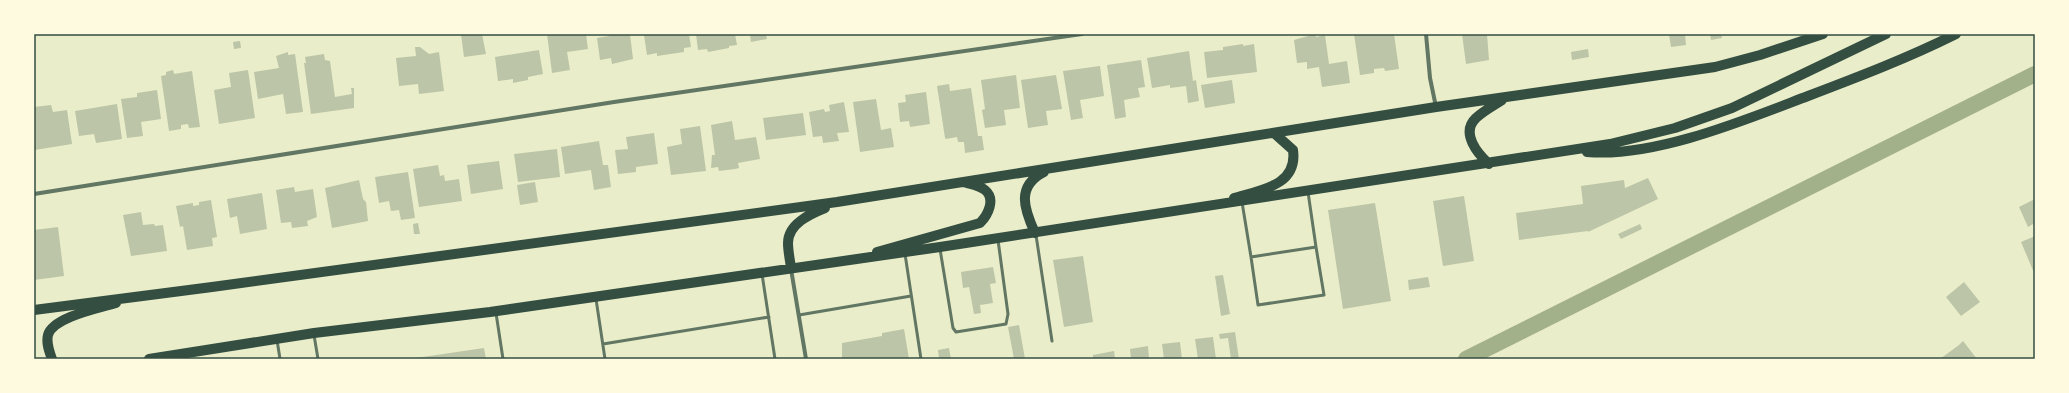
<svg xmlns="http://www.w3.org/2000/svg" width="2069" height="393" viewBox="0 0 2069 393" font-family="'Noto Sans',sans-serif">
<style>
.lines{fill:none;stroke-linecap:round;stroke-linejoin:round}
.canal{stroke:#a3b18a;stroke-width:16}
.building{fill:#bcc5a7}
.service{stroke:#617663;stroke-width:3}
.minor{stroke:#617663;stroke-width:4}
.primary{stroke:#344e41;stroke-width:10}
.neatline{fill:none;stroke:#344e41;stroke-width:1.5}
</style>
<rect width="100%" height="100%" fill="#e9edc9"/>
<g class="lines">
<!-- canal -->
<path class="canal" d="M1466,359L2035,74"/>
</g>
<!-- building -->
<path class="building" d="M461,34H482L486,54L464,57Z
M547,34H586L588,49L567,52L570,70L552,73Z
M608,34H630L633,59L612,64L611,58L600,60L597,38L609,36Z
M689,34L691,47L684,48V52L657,56V53L647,55L644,35Z
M696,34H735L737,45L729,46V48L708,52L707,49L698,50Z
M750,34H766L767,39L751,42Z
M1315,34L1316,37L1325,35L1329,64L1347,61L1350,83L1322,87L1319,67L1307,69V62L1297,63L1294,40Z
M1354,34H1394L1399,69L1385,71L1384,68L1374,69V73L1360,75Z
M1462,34H1487L1489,60L1466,64Z
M1669,34H1685L1686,45L1671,47Z
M1710,34H1721L1722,38L1711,40Z
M240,41L241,48L234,49L233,42Z
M1243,44V46L1254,44L1257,72L1207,78L1204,52L1223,50V47Z
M415,47H420L429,54L439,52L444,91L419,94L418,84L399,86L396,58L416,56Z
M1588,49L1589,57L1572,60L1571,52Z
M539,50L543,74L528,77V80L513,83V79L498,81L495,57Z
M1189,51L1193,81L1196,80L1199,101L1188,103L1186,86L1170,88V85L1152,88L1147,58Z
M288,52V55L295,54L303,112L286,114L283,94L258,99L254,72L279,68L276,56Z
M324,54L325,60L330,61L335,97L352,94L351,88H354V108L311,114L304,63H306L305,57Z
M1141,60L1145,87L1138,88L1140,97L1124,100L1126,117L1115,119L1107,65Z
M1100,66L1104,96L1080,100L1083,118L1071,120L1063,71Z
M173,70L174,74L192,71L200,127L189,128L188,124L181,125V129L169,131L161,76L166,75V72Z
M248,70L255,118L219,124L214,90L231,87L229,73Z
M1016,75L1020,108L1004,110L1006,125L985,128L982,110L985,109L981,80Z
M1056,75L1062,109L1046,111L1048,125L1028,128L1021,80Z
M1232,80L1235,103L1205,108L1201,85Z
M949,84L950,91L971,88L978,136H982L984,150L965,153L964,142H958L957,137L946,139L945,138L937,86Z
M157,90L161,119L141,122L143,136L127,138L121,99L137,97V93Z
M926,92L930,124L910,127L909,121L900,122L898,103L906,102L905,95Z
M876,99L881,130L891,128L894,147L860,152L853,102Z
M844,102L849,132L837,133L839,141L823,143L822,136L813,137L809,112L824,109L825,112L830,111L829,105Z
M117,104L122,139L96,143L94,134L79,136L75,111Z
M51,105L53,112L67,110L72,144L35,150L34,107Z
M803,113L806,135L766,140L763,118Z
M732,121L735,140L756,137L760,159L738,163L739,168L735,169L719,171L718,167L711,168L712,155H715L711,125Z
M700,126L706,171L671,175L667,147L682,144L680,129Z
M654,133L658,164L636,167V172L618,174L615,150L628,149L626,137Z
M599,141L603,165H608L611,187L594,190L591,170L565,174L561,147Z
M557,149L560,177L518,182L514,154Z
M499,161L503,189L471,194L467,165Z
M438,165L440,176L444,175L445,181L459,179L462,201L419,207L413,169Z
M408,172L415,218L401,220L399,210L391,211L389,201L379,203L375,177Z
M1648,178L1658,199L1588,232V231L1519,240L1516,213L1583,204L1581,186L1624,180L1625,188Z
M359,180L363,199L366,202L368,221L332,228L325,188Z
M535,182L538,202L520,205L517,185Z
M294,187L295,192L313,189L317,217L307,221L308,226L292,228L291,222L281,223L276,190Z
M262,193L267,229L240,234L237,216L230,218L227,199Z
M1464,196L1474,261L1443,266L1433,201Z
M2035,199V223L2028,227L2019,207Z
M211,200L217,237L212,238L213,246L187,250L183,226L180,227L176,206L193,203V206L199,205V202Z
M1375,203L1391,301L1343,309L1328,210Z
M141,212L143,225L154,224L155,226L163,225L167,251L131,256L123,215Z
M418,223L420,234H414L413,224Z
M1640,224L1642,229L1621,239L1618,234Z
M58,227L64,276L34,280V230Z
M2035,236V275L2021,242Z
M1083,256L1093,322L1064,327L1053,260Z
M993,267L996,283L990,284L993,303L980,305L981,313L974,314L969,287L963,288L961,272Z
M1223,275L1230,314L1221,316L1215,276Z
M1428,277L1430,287L1409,290L1408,280Z
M1964,282L1980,302L1961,316L1946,297Z
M1019,325L1025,359H1014L1008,327Z
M904,329L909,359H842V343L882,336V333Z
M1235,332L1239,359H1231L1228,338L1220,339L1219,334Z
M1213,337L1216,359H1198L1195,339Z
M1963,341L1977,359H1940L1959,345Z
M1180,342L1182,359H1164L1162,344Z
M1148,346L1149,359H1131L1130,349Z
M484,348L486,359H417L416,358Z
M949,348L951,359H939L938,350Z
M1114,351L1115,359H1093V355Z"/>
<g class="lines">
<!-- service -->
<path class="service" d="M1242,202L1251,257L1316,247L1308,192
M1036,235L1052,341
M940,249L953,328L956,332L1006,324L1008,314L998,240
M905,254L921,359
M1251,257L1258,305L1324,295L1316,247
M762,274L775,359
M596,299L605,359
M496,313L503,359
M799,315L911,296
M314,335L318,359
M277,340L280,359
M603,344L769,317"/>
<!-- minor -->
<path class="minor" d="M1426,34L1430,78L1436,107
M34,194L614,102L1082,34
M791,269L806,359"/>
<!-- primary -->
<path class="primary" d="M1587,152C1654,158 1745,120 1808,96C1858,77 1908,58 1956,34
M1489,164C1478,154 1460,133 1476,118C1483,111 1493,106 1502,100
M1234,198C1260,190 1298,186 1293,150L1274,133
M1035,233C1024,209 1016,186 1044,172
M877,252L980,223C988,215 996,199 985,190C979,185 970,184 963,182
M791,268C790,260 788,251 788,243C788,224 810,214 825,208
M34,310L212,287L837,202L1436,107L1715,67L1760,55L1823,34
M52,359C49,351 46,343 48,335C53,317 100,308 116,303
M149,359L314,333L490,312L940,247L1610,144L1675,128L1732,108L1886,34"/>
</g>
<!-- border -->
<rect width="2069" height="393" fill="none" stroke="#fefae0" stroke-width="70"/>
<rect x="35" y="35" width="1999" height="323" class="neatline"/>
</svg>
